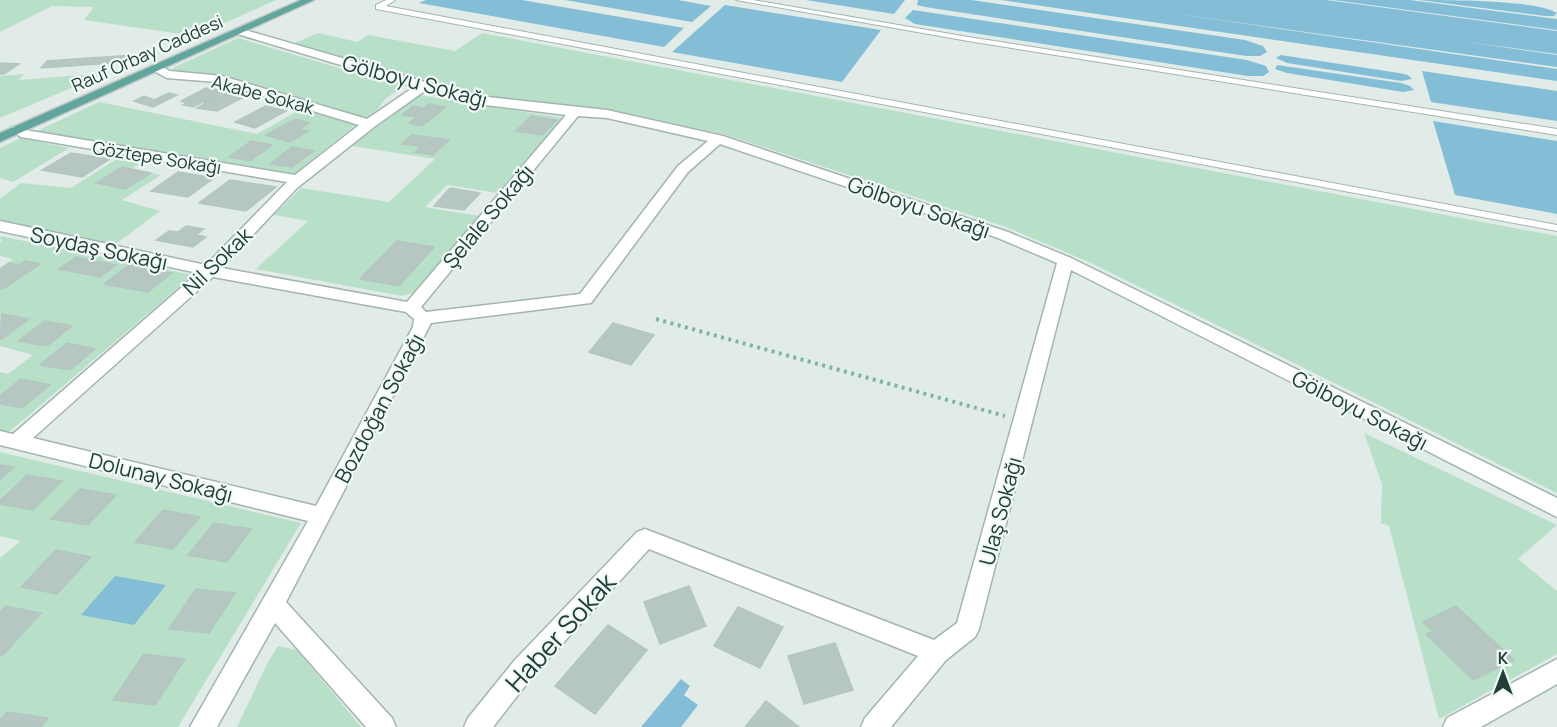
<svg xmlns="http://www.w3.org/2000/svg" width="1557" height="727" viewBox="0 0 1557 727" font-family="Manrope,sans-serif">
<style>
.green{fill:#b8dfc8}
.water{fill:#84bed6}
.building{fill:#b6c7c2;stroke:#b3c6c1;stroke-width:1.5}
.lines{fill:none;stroke-linecap:round;stroke-linejoin:round}
.service-casing{stroke:#a3b4b1;stroke-width:2}
.minor-casing{stroke:#a3b4b1;stroke-width:3}
.primary-casing{stroke:#c1c9c8;stroke-width:3}
.path{stroke:#7fb2a9;stroke-width:4;stroke-dasharray:3 4.5;stroke-linecap:butt}
.service{fill:#fff;fill-rule:evenodd}
.minor{fill:#fff;fill-rule:evenodd}
.primary{fill:#62a59d;fill-rule:evenodd}
.labels{text-anchor:middle;dominant-baseline:central;stroke-width:4.5;stroke-linejoin:round;paint-order:stroke}
.far-street-label{font-size:18px;fill:#203e3a;stroke:#f1f9f6}
.street-label{font-size:21px;fill:#203e3a;stroke:#f1f9f6}
.near-street-label{font-size:26px;fill:#203e3a;stroke:#f1f9f6}
</style>
<rect width="100%" height="100%" fill="#e1ece9"/>
<!-- green -->
<path class="green" d="M0,0H276L195,36L84,20L94,7L52,6L0,32Z
M318,33L357,42L368,35L455,51L482,33L1557,236V493L1089,262L1006,227L727,135L608,109L477,95L424,84L295,43Z
M238,38L403,87L385,99L372,117L366,121L222,77L174,72L173,68Z
M107,73L0,118V76L24,74L19,80Z
M419,95L563,118L497,193L447,185L425,207L479,216L475,225L419,291L402,296L256,269L308,221L274,215L301,188L389,202L435,159L352,146Z
M99,102L257,134L301,109L355,125L294,174L35,132Z
M20,138L69,148L13,182L0,178V148Z
M118,158L142,162L131,169L122,167L97,183L125,189L151,173L161,175L122,200L160,211L113,246L0,221V199L21,183L71,188Z
M0,236L193,275L9,432L0,430V372L8,374L33,355L0,346V268L13,259L0,256V243L2,242Z
M1364,433L1557,525L1518,559L1557,591V654L1439,719L1389,526L1381,523L1382,484Z
M0,452L301,523L178,727H0V558L21,541L0,536Z
M278,646L297,650L361,727H237L268,662Z"/>
<!-- water -->
<path class="water" d="M426,0H522L684,28L664,47L419,3Z
M565,0H678L711,6L692,22Z
M806,0H905L894,14Z
M918,0H971L1245,40L1263,46L1267,52L1260,56H1246L925,7L917,5Z
M1001,0H1326L1557,31V54L1460,41L1557,55V67L1163,12L1557,69V81Z
M1333,0H1410L1557,19V30Z
M1419,0C1447,0 1538,0 1557,13L1554,16H1545Z
M725,5L881,30L842,82L672,52Z
M913,10L1247,60L1266,66L1269,72L1263,76H1248L915,24L905,18Z
M1281,55L1399,73L1408,75L1412,79L1401,81L1287,63L1276,58Z
M1277,65L1401,83L1410,86L1414,90L1403,92L1287,73L1275,69Z
M1422,71L1557,91V121L1431,102Z
M1433,121L1557,141V214L1455,195Z
M115,576L166,585L134,625L81,615Z
M681,679L690,686L684,695L698,705L681,727H641Z"/>
<!-- building -->
<path class="building" d="M132,55L127,62L41,68L47,61Z
M0,63L19,64L4,74H0Z
M206,88L225,91L193,107L183,105L187,103L181,101Z
M229,92L242,95L238,97L242,98L217,111L197,108L206,103L203,102Z
M169,93L177,95L153,107L134,101L144,96L154,100Z
M429,104L446,107L422,126L409,123L417,117L402,115L413,106L424,108Z
M266,106L286,111L255,128L235,122Z
M531,116L557,120L542,135L516,131Z
M295,119L309,123L299,129L308,131L290,142L266,135Z
M412,135L449,140L433,155L415,152L421,146L402,144Z
M251,141L272,145L250,161L229,157Z
M292,147L314,151L292,167L270,164Z
M71,153L110,159L82,177L42,170Z
M122,167L151,173L125,189L96,183Z
M178,172L214,178L188,197L151,191Z
M230,180L276,187L246,211L199,203Z
M450,188L480,193L464,210L434,206Z
M186,226L204,229L196,235L206,237L193,247L156,240L169,231L178,232Z
M397,241L434,247L399,286L360,279Z
M76,257L116,265L100,277L59,269Z
M25,261L40,264L3,289L0,288V269L9,263L19,265Z
M129,265L172,273L148,292L104,284Z
M2,314L29,319L2,339H0Z
M45,321L72,326L47,346L18,341Z
M613,323L654,335L631,365L589,352Z
M67,343L95,349L70,370L40,365Z
M21,379L50,385L22,408L0,404V396Z
M0,465L14,467L0,480Z
M27,475L62,481L33,510L0,504V501Z
M80,489L116,495L88,525L51,519Z
M163,510L200,517L173,549L135,542Z
M214,523L251,529L227,562L188,555Z
M56,550L91,557L57,594L21,587Z
M689,586L706,626L660,644L644,602Z
M196,589L235,593L209,633L169,629Z
M5,606L41,613L3,655H0V612Z
M1456,606L1514,660L1473,680L1426,634L1433,631L1423,622Z
M738,607L783,627L760,668L714,646Z
M608,625L647,650L595,714L555,686Z
M835,643L853,690L804,704L788,656Z
M144,654L185,659L155,705L113,700Z
M766,701L799,727H745Z
M7,712L48,718L41,727H0V720Z"/>
<g class="lines">
<!-- service casing -->
<g class="service-casing">
<path id="service" d="M386,0H395L386,6L1557,225V231L376,9V5Z
M736,0H753L968,37L1557,129V135L968,41Z"/>
</g>
<!-- minor casing -->
<g class="minor-casing">
<path id="minor" d="M238,28L470,95L607,110L723,136L1008,232L1071,258L1557,498V517L1071,270L979,629L975,637L946,660L891,727H861L865,718L918,656L649,549L532,677L493,727H464L468,718L514,661L637,532L645,529L934,640L957,623L1057,263L998,238L720,144L688,172L591,303L431,323L286,602L392,718L396,727H366L275,623L217,727H190L308,521L0,445V431L13,434L198,273L0,231V221L206,265L287,182L21,137L11,130L12,127L17,126L25,130L295,175L359,125L217,82L167,78L152,70V66H160L170,71L222,76L367,119L414,87L234,33L233,31ZM426,90L469,103L566,115L407,302L222,268L297,188L374,127ZM578,116L607,118L708,141L678,166L580,294L426,312L421,307ZM213,277L406,312L414,319L413,327L316,506L33,438Z
M1557,659V684L1481,727H1443L1447,718Z"/>
</g>
<!-- primary casing -->
<g class="primary-casing">
<path id="primary" d="M301,0H314L0,142V133Z"/>
</g>
<!-- path -->
<path class="path" d="M656,319L1005,416"/>
<!-- service -->
<use href="#service" class="service"/>
<!-- minor -->
<use href="#minor" class="minor"/>
<!-- primary -->
<use href="#primary" class="primary"/>
</g>
<g class="labels">
<!-- far-street labels -->
<g class="far-street-label">
<text transform="translate(147 53) rotate(-24)">Rauf Orbay Caddesi</text>
<text transform="translate(263 94) rotate(15)">Akabe Sokak</text>
<text transform="translate(157 157) rotate(9)">Göztepe Sokağı</text>
</g>
<!-- street labels -->
<g class="street-label">
<text transform="translate(415 81) rotate(15)">Gölboyu Sokağı</text>
<text transform="translate(919 207) rotate(19)">Gölboyu Sokağı</text>
<text transform="translate(488 216) rotate(-50)">Şelale Sokağı</text>
<text transform="translate(99 248) rotate(12)">Soydaş Sokağı</text>
<text transform="translate(217 261) rotate(-44)">Nil Sokak</text>
<text transform="translate(379 408) rotate(-62)">Bozdoğan Sokağı</text>
<text transform="translate(1360 410) rotate(27)">Gölboyu Sokağı</text>
<text transform="translate(161 477) rotate(14)">Dolunay Sokağı</text>
<text transform="translate(1000 511) rotate(-75)">Ulaş Sokağı</text>
</g>
<!-- near-street labels -->
<g class="near-street-label">
<text transform="translate(560 632) rotate(-48)">Haber Sokak</text>
</g>
</g>
<!-- north arrow -->
<g transform="translate(1503 673)" stroke="#f1f9f6" stroke-width="4.5" paint-order="stroke">
<path d="M0-4.5L10 22L0 15L-10 22Z" fill="#203e3a"/>
<text y="-9" font-size="16" font-weight="bold" text-anchor="middle" fill="#203e3a">K</text>
</g>
</svg>
